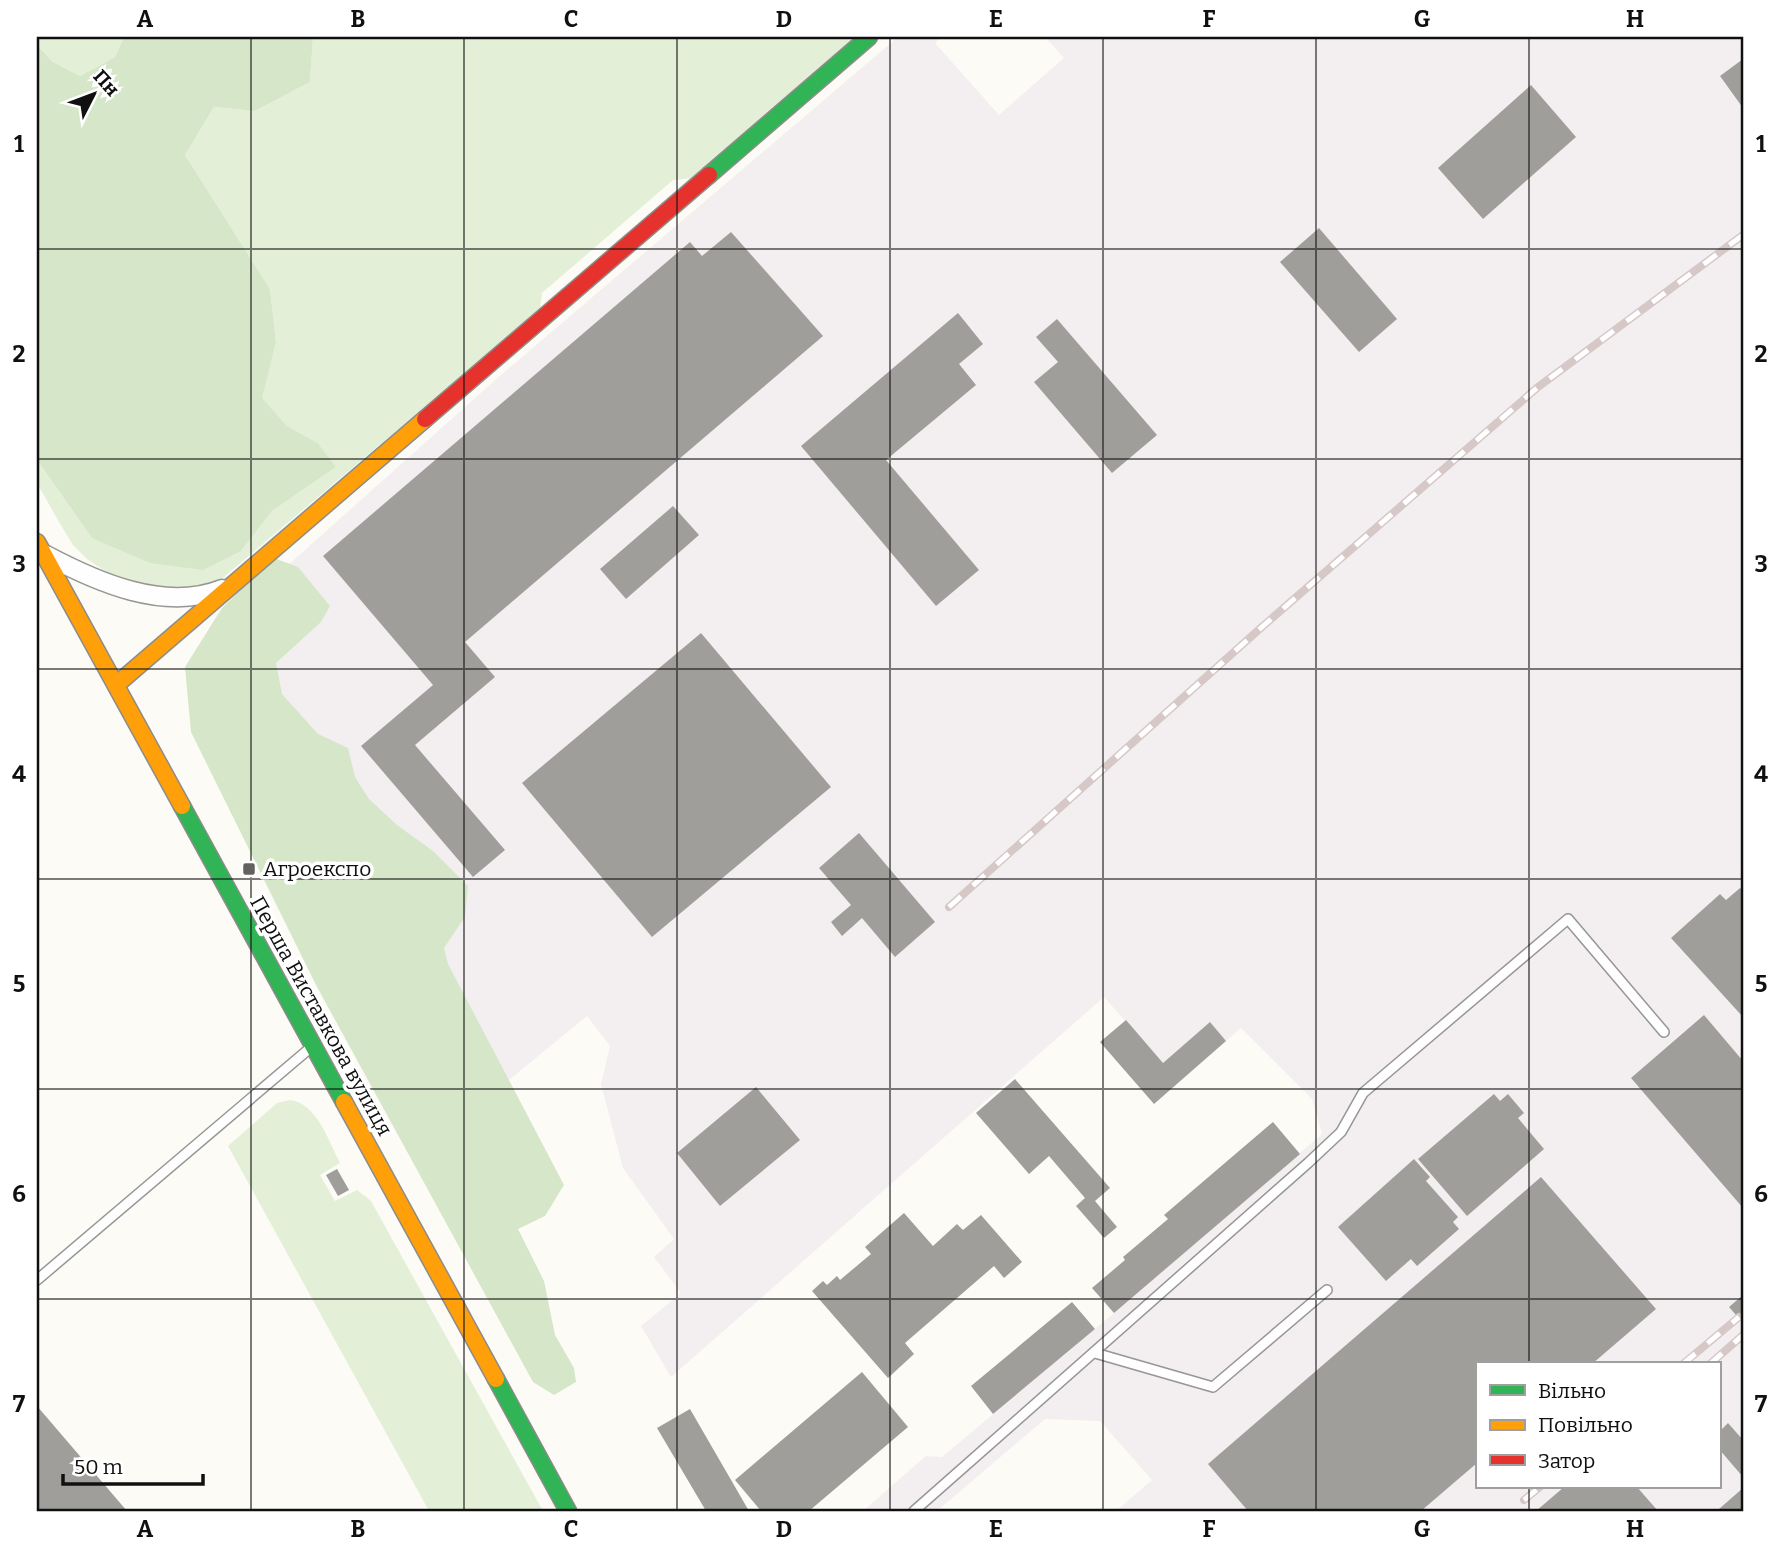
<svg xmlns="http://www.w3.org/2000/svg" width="1780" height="1548" viewBox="0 0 1780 1548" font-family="Bitter,serif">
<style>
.industrial{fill:#f3eff1;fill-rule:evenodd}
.green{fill:#e4efd8}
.forest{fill:#d6e6c8}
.building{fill:#a09e9b}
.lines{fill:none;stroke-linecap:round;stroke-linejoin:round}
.lane-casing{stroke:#969694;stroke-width:12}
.street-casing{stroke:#969694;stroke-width:21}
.fast-casing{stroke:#8d8c8a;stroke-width:19}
.slow-casing{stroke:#8d8c8a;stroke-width:19}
.jam-casing{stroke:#8d8c8a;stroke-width:19}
.lane{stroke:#fffefe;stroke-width:9}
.street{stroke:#fffefe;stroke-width:18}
.fast{stroke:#30b455;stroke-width:16}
.slow{stroke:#ff9f0a;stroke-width:16}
.jam{stroke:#e5322d;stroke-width:16}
.rail-casing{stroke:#d6c8c7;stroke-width:8}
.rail{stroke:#fff;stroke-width:5;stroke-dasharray:16;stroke-linecap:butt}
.grid{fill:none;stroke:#101010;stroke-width:2;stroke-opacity:0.55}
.poi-dot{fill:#636260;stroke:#fff;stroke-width:2.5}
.labels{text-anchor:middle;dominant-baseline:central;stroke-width:7;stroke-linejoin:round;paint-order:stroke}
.poi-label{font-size:21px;fill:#101010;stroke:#fff;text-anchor:start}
.street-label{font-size:21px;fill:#101010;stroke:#fff}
.neatline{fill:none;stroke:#101010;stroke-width:2.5}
.grid-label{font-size:23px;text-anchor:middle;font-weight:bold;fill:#101010}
</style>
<rect width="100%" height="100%" fill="#fcfbf6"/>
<!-- industrial -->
<path class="industrial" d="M898,37H941L935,43L999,115L1064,58L1045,37H1743V1511H1116L1152,1480L1100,1421L1045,1419L937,1511H863L926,1456L942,1457L1114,1313L1322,1134L1312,1099L1241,1028L1226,1041L1209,1023L1163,1063L1104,997L671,1377L641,1326L681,1293L654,1257L674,1239L623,1168L601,1084L610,1046L587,1016L493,1093L231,616L502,374ZM1477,1364H1719V1487H1477Z"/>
<!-- green -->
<path class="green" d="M37,37H124L115,57L80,76L53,62L37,45Z
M313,37H861L695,178L673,180L542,293L540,309L219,581L203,587L170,588L135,582L118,578L102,569L87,559L73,545L59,522L37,483V460L92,538L241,551L272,511L336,467L318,443L287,426L261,398L276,342L270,289L185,155L214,107L255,111L310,82Z
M290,1100C317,1103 329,1142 340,1163L320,1175L335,1201L357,1190L371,1201L543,1511H429L228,1146L277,1103Z"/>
<!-- forest -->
<path class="forest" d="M124,37H313L310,82L255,111L214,107L185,155L270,289L276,342L262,398L287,426L318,443L336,467L272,511L241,551L203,570L150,563L92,538L37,460V45L53,62L80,76L115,57Z
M274,558L298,567L330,606L321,622L276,663L282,694L318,734L348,748L355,777L369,799L397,825L433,851L468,886L465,917L444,948L448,964L564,1185L545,1216L518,1229L544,1281L555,1335L574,1368L576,1382L554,1395L533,1382L316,985L191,732L185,667L222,608Z"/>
<!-- building -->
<path class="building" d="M1743,59V108L1720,76Z
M1531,85L1576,137L1483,219L1438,168Z
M1319,228L1397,319L1359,352L1280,262Z
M731,232L823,336L465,642L495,677L415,745L505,850L473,877L361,746L433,685L323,556L690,242L702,256Z
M958,313L983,344L959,364L976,385L886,460L979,570L936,606L801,446Z
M1057,319L1157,435L1112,473L1034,382L1058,362L1036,337Z
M673,506L699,535L626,599L600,569Z
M701,633L831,787L652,937L522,783Z
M859,833L935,922L895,957L862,918L842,936L831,922L851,905L819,868Z
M1740,888L1743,891V1017L1671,938L1720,894L1726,900Z
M1704,1015L1743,1061V1208L1631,1078Z
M1126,1020L1163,1063L1210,1022L1226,1041L1154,1104L1100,1042Z
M1015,1079L1110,1188L1095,1201L1117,1227L1104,1238L1076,1206L1085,1198L1049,1156L1029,1174L976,1113Z
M756,1087L800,1140L720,1206L677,1153Z
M1494,1094L1500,1101L1508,1094L1524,1113L1518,1118L1544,1149L1467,1216L1418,1159Z
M1273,1122L1300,1154L1114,1313L1092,1288L1125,1260L1123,1257L1168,1219L1164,1215Z
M1414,1159L1430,1177L1426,1181L1458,1217L1453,1222L1459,1229L1417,1266L1411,1259L1386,1281L1338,1227Z
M337,1169L349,1190L338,1196L326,1175Z
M1541,1177L1656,1309L1592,1364H1477V1463L1421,1511H1248L1208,1464Z
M904,1213L933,1246L957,1224L963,1230L981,1215L1022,1262L1004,1278L994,1266L905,1343L914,1354L888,1378L812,1291L823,1281L827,1285L837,1276L840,1280L871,1254L865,1247Z
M1743,1295V1323L1729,1307Z
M1072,1302L1095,1329L993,1414L971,1386Z
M862,1372L908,1427L809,1511H761L735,1480Z
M37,1406L127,1511H37Z
M690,1409L749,1511H706L657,1428Z
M1728,1423L1743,1440V1477L1719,1449V1432Z
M1564,1487H1637L1658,1511H1536Z
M1743,1488V1511H1720L1719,1509Z"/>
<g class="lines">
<!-- lane casing -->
<g class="lane-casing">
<path id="lane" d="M37,1280L309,1049
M1095,1353L1213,1387L1327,1290
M914,1511L1308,1163L1341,1132L1363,1093L1568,919L1664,1032"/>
</g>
<!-- street casing -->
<g class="street-casing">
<path id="street" d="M46,555C97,582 164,612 222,589"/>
</g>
<!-- fast casing -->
<g class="fast-casing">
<path id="fast" d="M709,175L869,37
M182,806L344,1102
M496,1379L568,1511"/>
</g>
<!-- slow casing -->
<g class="slow-casing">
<path id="slow" d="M37,542L182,806
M116,685L425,419
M344,1102L496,1379"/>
</g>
<!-- jam casing -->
<g class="jam-casing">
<path id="jam" d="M425,419L709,175"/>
</g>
<!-- lane -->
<use href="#lane" class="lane"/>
<!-- street -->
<use href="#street" class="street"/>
<!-- fast -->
<use href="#fast" class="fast"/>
<!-- slow -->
<use href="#slow" class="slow"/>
<!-- jam -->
<use href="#jam" class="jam"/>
<!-- rail casing -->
<g class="rail-casing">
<path id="rail" d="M949,907L1263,626L1538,387L1743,235
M1683,1364L1739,1317
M1710,1364L1743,1335
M1524,1500L1540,1487"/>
</g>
<!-- rail -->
<use href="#rail" class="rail"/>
</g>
<!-- grid -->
<path class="grid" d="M251,37V1511M464,37V1511M677,37V1511M890,37V1511M1103,37V1511M1316,37V1511M1529,37V1364M37,249H1743M37,459H1743M37,669H1743M37,879H1743M37,1089H1743M37,1299H1743M1529,1487V1511"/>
<!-- markers -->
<rect class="poi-dot" x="242" y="862" width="14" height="14" rx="3.5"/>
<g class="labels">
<!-- poi labels -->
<g class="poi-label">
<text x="263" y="869">Агроекспо</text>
</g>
<!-- street labels -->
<g class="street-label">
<text transform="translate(321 1016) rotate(61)">Перша Виставкова вулиця</text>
</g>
</g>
<!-- border -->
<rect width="1780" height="1548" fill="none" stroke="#ffffff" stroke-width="77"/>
<!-- legend -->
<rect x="1476" y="1362" width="245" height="126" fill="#ffffff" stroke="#9f9f9f" stroke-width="2"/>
<rect x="1490" y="1385" width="35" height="10" fill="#30b455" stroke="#9f9f9f" stroke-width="2"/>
<text x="1538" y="1398" font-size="21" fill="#101010">Вільно</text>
<rect x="1490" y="1420" width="35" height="10" fill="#ff9f0a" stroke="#9f9f9f" stroke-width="2"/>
<text x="1538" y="1432" font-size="21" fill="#101010">Повільно</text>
<rect x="1490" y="1455" width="35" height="10" fill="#e5322d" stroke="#9f9f9f" stroke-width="2"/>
<text x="1538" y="1468" font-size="21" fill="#101010">Затор</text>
<!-- north arrow -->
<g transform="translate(94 94) rotate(48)" stroke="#ffffff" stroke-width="5" paint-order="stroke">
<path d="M0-5L12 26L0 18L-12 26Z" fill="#101010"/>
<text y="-10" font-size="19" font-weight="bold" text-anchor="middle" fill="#101010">Пн</text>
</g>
<!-- scale -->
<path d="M63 1474v10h140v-10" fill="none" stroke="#101010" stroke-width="3.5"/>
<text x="74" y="1474" font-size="21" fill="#101010" stroke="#ffffff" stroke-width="5" paint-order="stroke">50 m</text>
<rect x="38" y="38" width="1704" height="1472" class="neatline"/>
<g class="grid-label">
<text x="145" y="27">A</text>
<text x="358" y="27">B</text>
<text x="571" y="27">C</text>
<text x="784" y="27">D</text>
<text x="996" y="27">E</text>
<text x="1209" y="27">F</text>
<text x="1422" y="27">G</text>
<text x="1635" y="27">H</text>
<text x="19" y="152">1</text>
<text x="1761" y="152">1</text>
<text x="19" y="362">2</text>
<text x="1761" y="362">2</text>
<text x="19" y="572">3</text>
<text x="1761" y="572">3</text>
<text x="19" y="782">4</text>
<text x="1761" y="782">4</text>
<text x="19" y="992">5</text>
<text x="1761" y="992">5</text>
<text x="19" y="1202">6</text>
<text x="1761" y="1202">6</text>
<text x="19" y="1412">7</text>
<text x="1761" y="1412">7</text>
<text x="145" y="1537">A</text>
<text x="358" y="1537">B</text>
<text x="571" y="1537">C</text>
<text x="784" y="1537">D</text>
<text x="996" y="1537">E</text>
<text x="1209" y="1537">F</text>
<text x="1422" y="1537">G</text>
<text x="1635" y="1537">H</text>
</g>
</svg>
